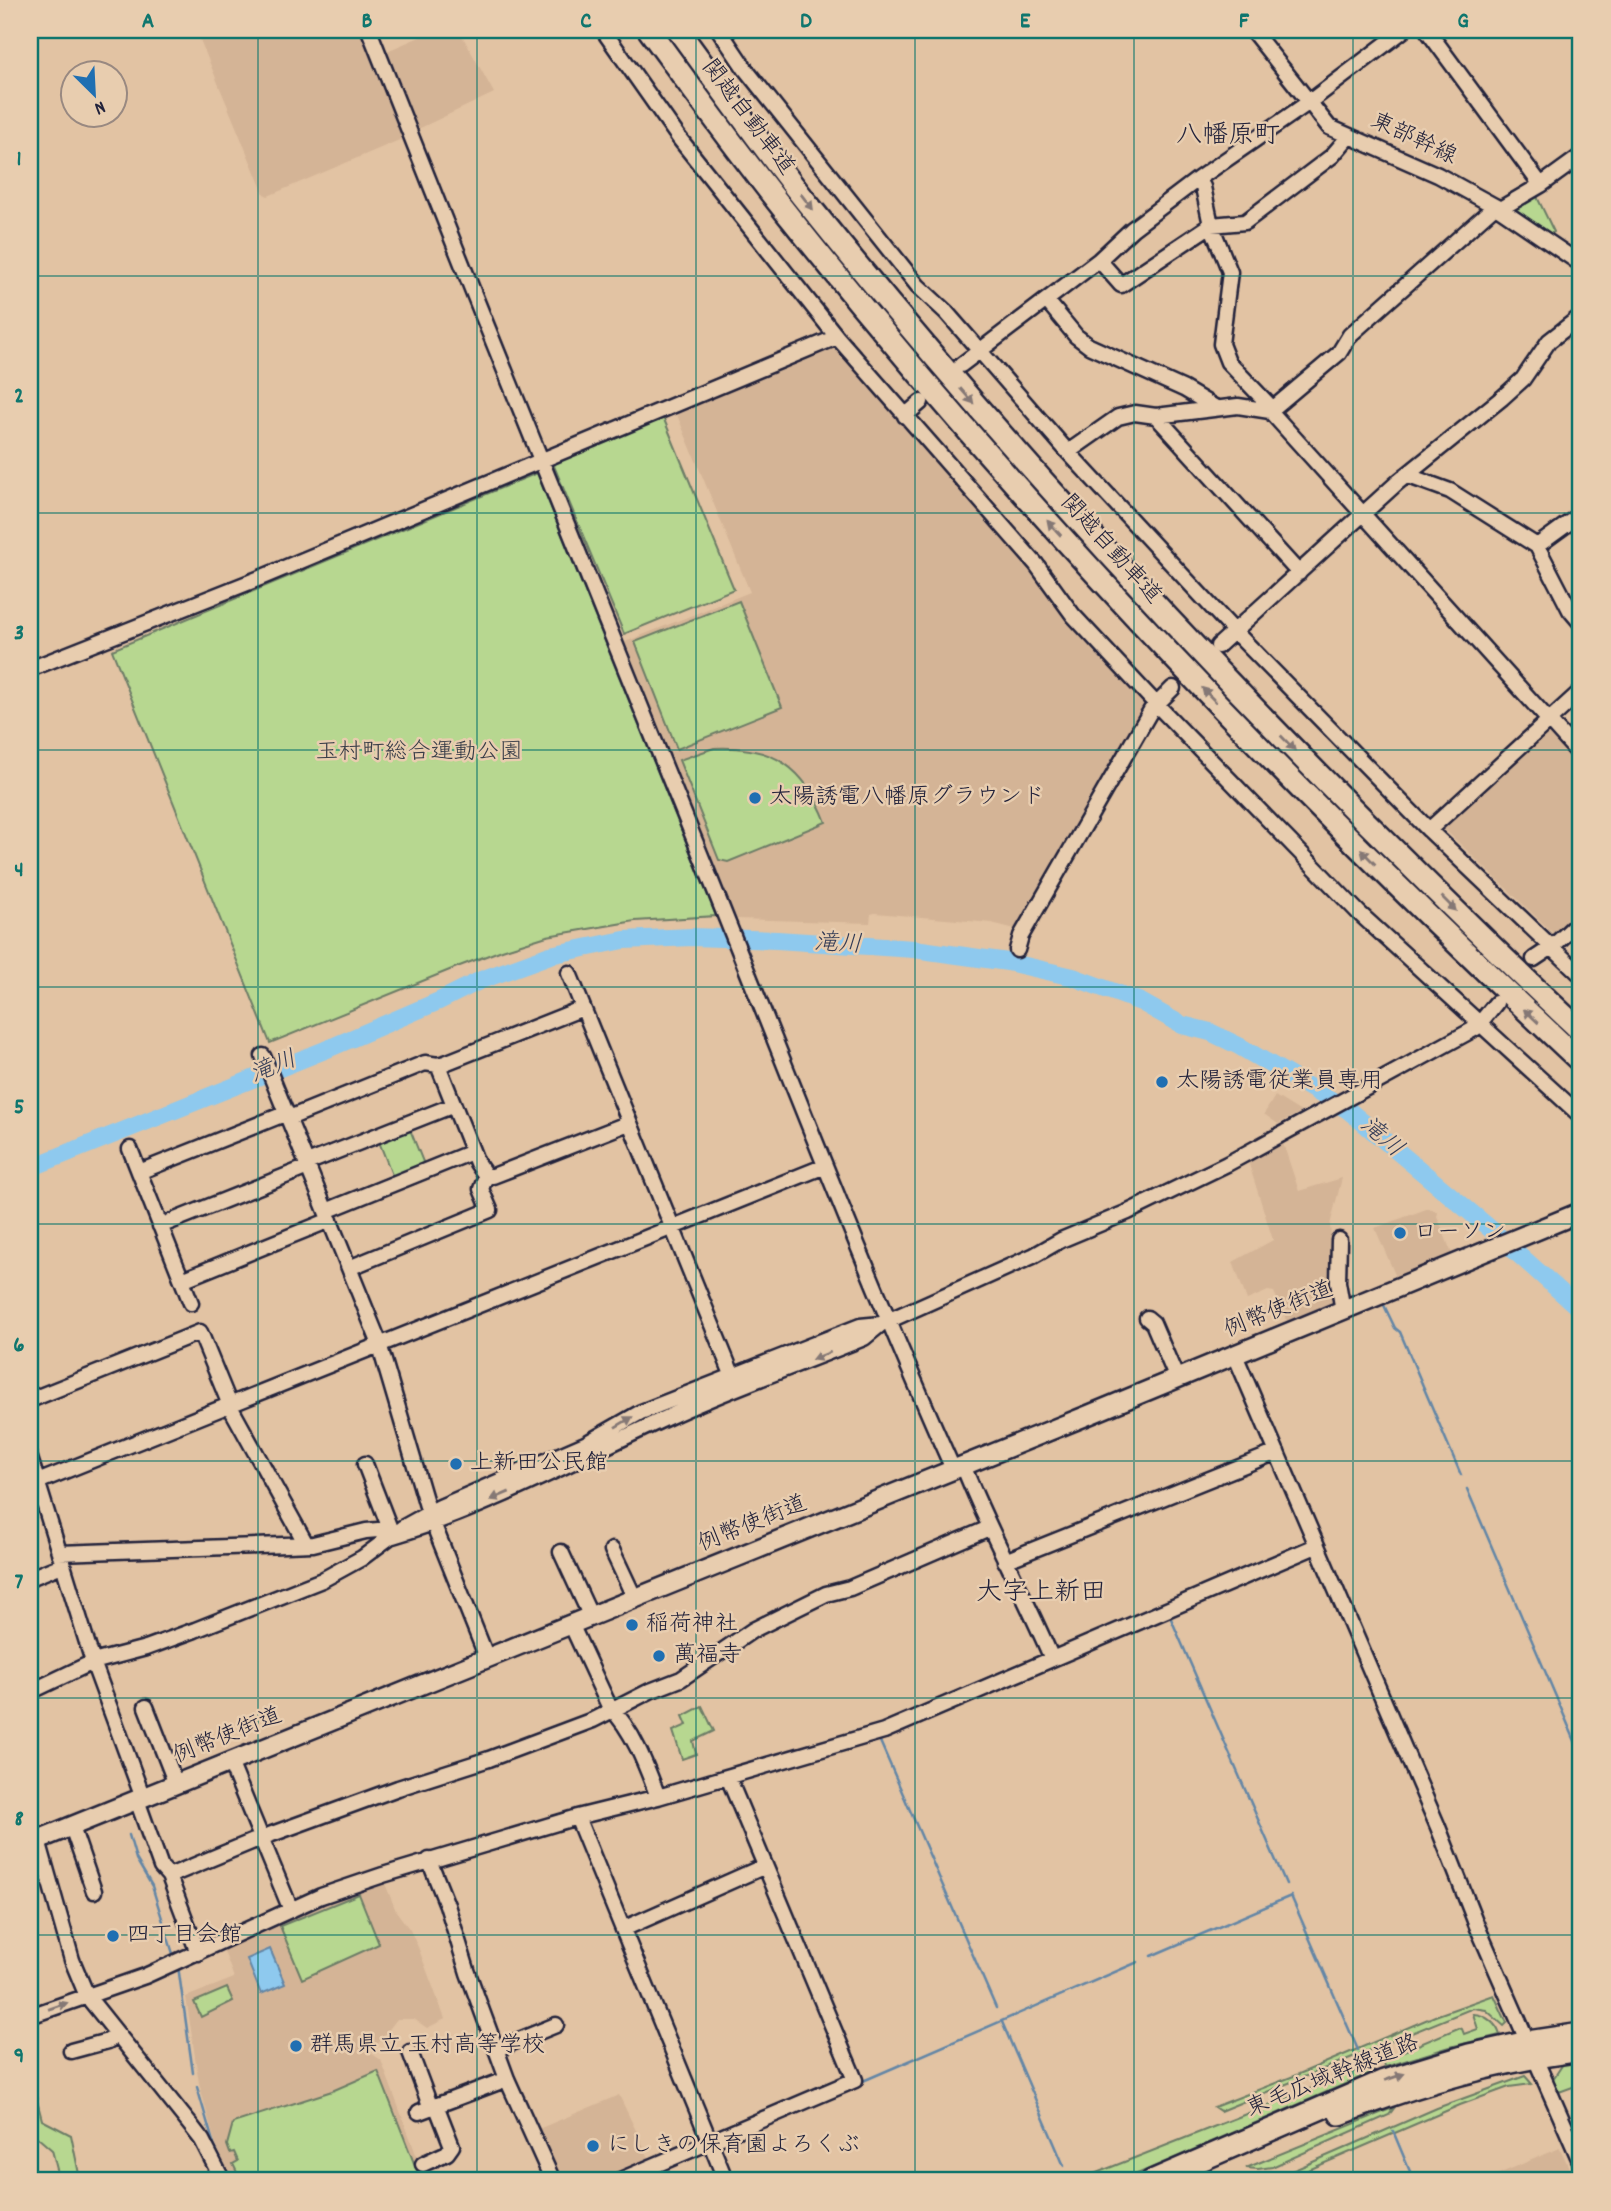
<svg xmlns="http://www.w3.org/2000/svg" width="1611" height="2211" viewBox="0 0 1611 2211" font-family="Dekko,'Klee One',sans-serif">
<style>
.built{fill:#d4b496}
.green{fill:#b7d790;stroke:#6c7c66;stroke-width:2}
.water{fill:#8ec9ee;stroke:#6386a6;stroke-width:2}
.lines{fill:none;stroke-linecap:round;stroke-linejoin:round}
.stream{stroke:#6386a6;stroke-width:2.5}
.river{stroke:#8ec9ee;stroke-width:18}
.minor-casing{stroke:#22223b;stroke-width:19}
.major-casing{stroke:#22223b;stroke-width:23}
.highway-casing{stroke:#22223b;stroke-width:26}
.minor{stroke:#e8cdaf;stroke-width:14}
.major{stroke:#e8cdaf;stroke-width:18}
.highway{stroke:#e8cdaf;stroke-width:21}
.oneway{fill:#857875}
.grid{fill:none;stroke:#0f766e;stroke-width:2;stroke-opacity:0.55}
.poi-dot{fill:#1f6fb2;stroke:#e8cdaf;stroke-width:2.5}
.labels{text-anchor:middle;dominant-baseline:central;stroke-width:5;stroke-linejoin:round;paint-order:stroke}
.street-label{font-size:23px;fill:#22223b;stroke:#e8cdaf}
.park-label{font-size:23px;fill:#383d48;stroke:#e8cdaf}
.poi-label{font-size:23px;fill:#22223b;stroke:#e8cdaf;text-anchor:start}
.water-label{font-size:24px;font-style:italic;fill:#323b56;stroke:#e8cdaf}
.quarter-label{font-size:26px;fill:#22223b;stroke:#e8cdaf}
.neatline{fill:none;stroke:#0f766e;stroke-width:2.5}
.grid-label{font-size:23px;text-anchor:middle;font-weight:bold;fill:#0f766e}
</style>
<rect width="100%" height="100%" fill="#e2c3a3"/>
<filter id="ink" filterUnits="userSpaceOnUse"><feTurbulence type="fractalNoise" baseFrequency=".0143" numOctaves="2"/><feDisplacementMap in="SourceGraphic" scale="14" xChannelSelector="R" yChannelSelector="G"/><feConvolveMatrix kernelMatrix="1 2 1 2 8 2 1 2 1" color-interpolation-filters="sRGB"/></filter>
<g filter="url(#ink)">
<!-- built -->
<path class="built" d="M196,30H362L404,138L268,196L264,194Z
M436,30H459L494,93L418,129L387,51Z
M835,346L1030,568L1072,624L1146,706L1021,926L1015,929L992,923L875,913L871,914L870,923L736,919L625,642L750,592L675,410Z
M1550,728L1581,763V915L1559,935L1553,933L1441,826Z
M1275,1096L1301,1112L1278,1124L1264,1114Z
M1282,1140L1299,1191L1342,1178L1330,1225L1338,1305L1289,1325L1274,1292L1268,1291L1247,1300L1233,1262L1273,1240L1247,1158Z
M1429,1208L1438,1213L1437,1216L1452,1254L1396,1277L1375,1228Z
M384,1881L396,1911L410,1930L418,1947L445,2019L427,2028L414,2019H397L371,2053L381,2060L426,2181H233L216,2146L199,2083L186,1997L234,1978L222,1946L318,1903Z
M619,2095L651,2162L609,2181H559L536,2130Z
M1560,2148L1575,2181H1482Z"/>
<!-- green -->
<path class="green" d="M1537,191L1538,199L1554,232L1551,234L1510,207Z
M663,417L734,589L624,634L554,466L557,461Z
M537,473L716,916L635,921L547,936L502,950L457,967L270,1043L112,650Z
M739,601L782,707L677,749L635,642Z
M714,748C774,745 805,768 826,822L728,862L719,860L679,760Z
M409,1127L425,1167L394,1180L378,1139Z
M702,1706L714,1731L693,1741L696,1754L682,1759L673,1731L687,1725L683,1716Z
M359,1894L379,1944L302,1979L280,1926Z
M227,1988L233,2001L201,2017L194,2002Z
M1494,1995L1507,2023L1504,2026L1486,2010L1473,2008L1220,2111L1214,2107L1299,2074L1435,2016Z
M1473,2014C1485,2014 1497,2024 1500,2035L1450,2047L1385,2067L1384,2063L1387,2058L1458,2028L1462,2029L1464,2034L1478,2029Z
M1581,2062V2084L1559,2092L1553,2079L1563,2064Z
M1368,2066L1373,2072L1121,2181H1076Z
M378,2071L421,2181H241L233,2164L238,2161L234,2152L230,2153L227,2145L233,2123L332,2091Z
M1525,2076L1532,2084L1509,2087L1460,2105L1283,2181H1269L1437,2108Z
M35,2093L42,2120L71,2135L80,2179L79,2181H60L52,2150L30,2131V2094Z
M1395,2107L1389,2115L1272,2167L1258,2169L1246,2168Z"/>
<!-- water -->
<path class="water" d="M270,1949L285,1984L261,1994L247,1959Z"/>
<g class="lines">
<!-- stream -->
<path class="stream" d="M1382,1301L1395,1328L1400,1332L1461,1475
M1467,1489L1581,1755
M1169,1614L1286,1884
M879,1739L996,2008
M129,1835L136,1859L152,1886L174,1957
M1151,1956L1291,1896L1358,2050
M178,1966L193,2073
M1002,2022L1064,2166
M863,2081L1138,1962
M197,2087L214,2145L231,2181
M1393,2131L1414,2181"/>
<!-- river -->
<path class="river" d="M30,1168L325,1050L439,1001L481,980L550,955L624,940L692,937L777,940L914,949L1008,962L1073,977L1141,1002L1182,1025L1210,1032L1239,1046L1348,1110L1487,1226L1581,1310"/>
<!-- minor casing -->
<g class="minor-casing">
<path id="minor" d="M369,30C476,301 585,571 695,841C780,1051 861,1263 953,1469
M603,30L679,138L837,337L1036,564L1073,615L1157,705L1359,913L1581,1116
M719,30L746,70L918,286L946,312L1068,452L1234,631L1429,830L1581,975
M1252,30L1329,127L1438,175L1500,209L1581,264
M1427,30L1541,185
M1198,179L1203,187L1211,225L1230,272L1221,344L1228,362L1272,408
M1500,209L1541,185L1581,156
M1099,260L1121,285L1211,225L1245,222L1332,156L1349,136
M1047,301L1076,336L1089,346L1184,389L1216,408
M961,365L1099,260L1132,229L1198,179L1308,103L1404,30
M1270,411L1339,353L1350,335L1495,206
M905,416L921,402
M1156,416L1299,573
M1068,452L1118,417L1135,413L1156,416L1238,406L1270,411L1581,756
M1406,475L1450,491L1537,546L1570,610L1581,623
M1537,546L1581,514
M1218,646L1398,482L1502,398L1523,379L1549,341L1581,316
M30,669L260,578L837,337
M1429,830L1581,691
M1017,950L1021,936L1151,710L1173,688
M1534,959L1552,947L1581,920
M569,973L736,1384
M263,1056L377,1337L429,1513L487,1658
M438,1065L477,1163L486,1176
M289,1118L425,1063L438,1065L445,1063L583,1008
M130,1149L191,1303
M307,1163L454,1105
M139,1172L287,1113
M486,1176H493L629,1123
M326,1211L472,1152
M160,1226L308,1167
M1339,1240L1338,1282L1343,1311
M349,1268L490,1210L481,1189L486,1176
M182,1280L330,1220
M1147,1318L1153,1323L1177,1379
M1235,1355L1438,1827L1477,1926L1581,2163
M30,1400L200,1332L232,1410L306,1544
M30,1458L93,1662L143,1798
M365,1464L392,1534
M963,1465C989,1532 1024,1593 1052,1659
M30,1485L825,1166
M393,1536C488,1508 576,1459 666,1418C731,1388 798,1365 864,1338L881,1324L1033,1256L1061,1240L1128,1212L1227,1164L1476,1028L1496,1003
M612,1550L635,1599
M561,1552L591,1617
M59,1553L313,1544L366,1531L390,1529
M1005,1561L1277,1452
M30,1578L62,1565
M571,1624L609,1706C633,1730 646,1765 658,1797
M30,1692L93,1662L146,1648L195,1630L322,1580L362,1558L402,1528L440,1507L585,1444L641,1412L860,1326L881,1324
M146,1707L176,1784
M230,1762L291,1910
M137,1800L161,1867L169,1876L198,1953
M577,1817L726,2181
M72,1827L94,1891
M38,1840L72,1960L87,1996L192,2127L202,2140L223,2181
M429,1860L447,1905L468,1973L507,2079L553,2181
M169,1876L261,1838L398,1788L489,1759L593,1720L650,1691L681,1679L753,1630L826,1594L850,1588L989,1528
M623,1929L765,1866
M30,2016L145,1976L321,1896L383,1875L577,1817L658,1797L884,1731L1316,1546
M497,2049L556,2025
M71,2051L108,2041L116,2036
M410,2052L431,2108
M419,2112L507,2079
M423,2164L447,2153L452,2146L436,2105
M618,2181L855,2080L728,1777"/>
</g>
<!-- major casing -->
<g class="major-casing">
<path id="major" d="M30,1843L1086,1416L1581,1212"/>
</g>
<!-- highway casing -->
<g class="highway-casing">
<path id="highway" d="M649,30C696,94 742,158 792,220C1032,521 1301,799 1581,1062
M678,30C722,90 765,151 812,209C985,424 1172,628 1367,823C1438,893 1508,964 1581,1031
M1340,2114C1418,2083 1498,2061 1581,2050
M1152,2181L1384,2081L1469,2055L1528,2042L1581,2034"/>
</g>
<!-- minor -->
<use href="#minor" class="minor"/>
<!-- major -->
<use href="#major" class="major"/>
<!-- highway -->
<use href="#highway" class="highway"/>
</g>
<!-- one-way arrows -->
<defs><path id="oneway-solid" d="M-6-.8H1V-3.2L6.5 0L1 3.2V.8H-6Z" transform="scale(1.75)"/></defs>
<g class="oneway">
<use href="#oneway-solid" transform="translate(807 202) rotate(52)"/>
<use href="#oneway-solid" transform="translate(967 396) rotate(49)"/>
<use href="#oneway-solid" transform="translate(1054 528) rotate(-132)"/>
<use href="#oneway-solid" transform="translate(1209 695) rotate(-134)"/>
<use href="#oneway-solid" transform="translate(1288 743) rotate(46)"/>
<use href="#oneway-solid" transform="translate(1368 857) rotate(-135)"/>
<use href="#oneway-solid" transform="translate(1449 904) rotate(45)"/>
<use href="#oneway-solid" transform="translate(1531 1016) rotate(-137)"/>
<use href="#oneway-solid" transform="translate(821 1356) rotate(158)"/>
<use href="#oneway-solid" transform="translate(624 1422) rotate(-31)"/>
<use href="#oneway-solid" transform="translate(500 1496) rotate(157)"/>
<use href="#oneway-solid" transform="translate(58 2006) rotate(-19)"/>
<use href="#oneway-solid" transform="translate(1395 2077) rotate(-19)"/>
</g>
</g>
<!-- grid -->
<path class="grid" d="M258,30V2181M477,30V2181M696,30V2181M915,30V2181M1134,30V2181M1353,30V2181M30,276H1581M30,513H1581M30,750H1581M30,987H1581M30,1224H1581M30,1461H1581M30,1698H1581M30,1935H1581"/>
<!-- markers -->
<g class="poi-dot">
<circle cx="755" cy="798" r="7"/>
<circle cx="1162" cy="1082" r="7"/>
<circle cx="1400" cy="1233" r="7"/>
<circle cx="456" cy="1464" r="7"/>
<circle cx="632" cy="1625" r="7"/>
<circle cx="659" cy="1656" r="7"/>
<circle cx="113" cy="1936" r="7"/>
<circle cx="296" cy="2046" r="7"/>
<circle cx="593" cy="2146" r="7"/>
</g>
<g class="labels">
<!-- street labels -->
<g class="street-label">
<text transform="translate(747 118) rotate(53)">関越自動車道</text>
<text transform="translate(1413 140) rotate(25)">東部幹線</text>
<text transform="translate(1110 550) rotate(48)">関越自動車道</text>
<text transform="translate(1279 1311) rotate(-22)">例幣使街道</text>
<text transform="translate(753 1525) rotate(-22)">例幣使街道</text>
<text transform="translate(228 1737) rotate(-22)">例幣使街道</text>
<text transform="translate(1333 2077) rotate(-22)">東毛広域幹線道路</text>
</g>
<!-- park labels -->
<g class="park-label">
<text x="419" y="753">玉村町総合運動公園</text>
</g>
<!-- poi labels -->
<g class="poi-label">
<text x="769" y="798">太陽誘電八幡原グラウンド</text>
<text x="1176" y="1082">太陽誘電従業員専用</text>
<text x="1414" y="1233">ローソン</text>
<text x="470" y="1464">上新田公民館</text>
<text x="646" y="1625">稲荷神社</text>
<text x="673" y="1656">萬福寺</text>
<text x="127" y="1936">四丁目会館</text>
<text x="310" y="2046">群馬県立 玉村高等学校</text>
<text x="607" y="2146">にしきの保育園よろくぶ</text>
</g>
<!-- water labels -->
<g class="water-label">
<text transform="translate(838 945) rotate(3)">滝川</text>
<text transform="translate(274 1068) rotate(-22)">滝川</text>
<text transform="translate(1381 1138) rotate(41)">滝川</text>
</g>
<!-- quarter labels -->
<g class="quarter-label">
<text x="1228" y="136">八幡原町</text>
<text x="1041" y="1593">大字上新田</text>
</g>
</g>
<!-- margin -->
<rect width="1611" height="2211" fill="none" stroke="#e8cdaf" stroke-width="77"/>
<!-- north arrow -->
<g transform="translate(94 94) rotate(156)"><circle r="33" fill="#e8cdaf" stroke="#998981" stroke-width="2"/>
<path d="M0-5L12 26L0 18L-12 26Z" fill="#1f6fb2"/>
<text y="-10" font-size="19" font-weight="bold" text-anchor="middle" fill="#22223b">N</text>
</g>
<rect x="38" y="38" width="1534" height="2134" class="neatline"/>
<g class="grid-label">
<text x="148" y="27">A</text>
<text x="367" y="27">B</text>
<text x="586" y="27">C</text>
<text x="806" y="27">D</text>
<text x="1025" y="27">E</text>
<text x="1244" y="27">F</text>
<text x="1463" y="27">G</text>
<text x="19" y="165">1</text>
<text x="19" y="402">2</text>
<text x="19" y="639">3</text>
<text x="19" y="876">4</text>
<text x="19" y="1113">5</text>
<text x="19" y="1351">6</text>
<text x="19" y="1588">7</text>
<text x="19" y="1825">8</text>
<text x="19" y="2062">9</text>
</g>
</svg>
